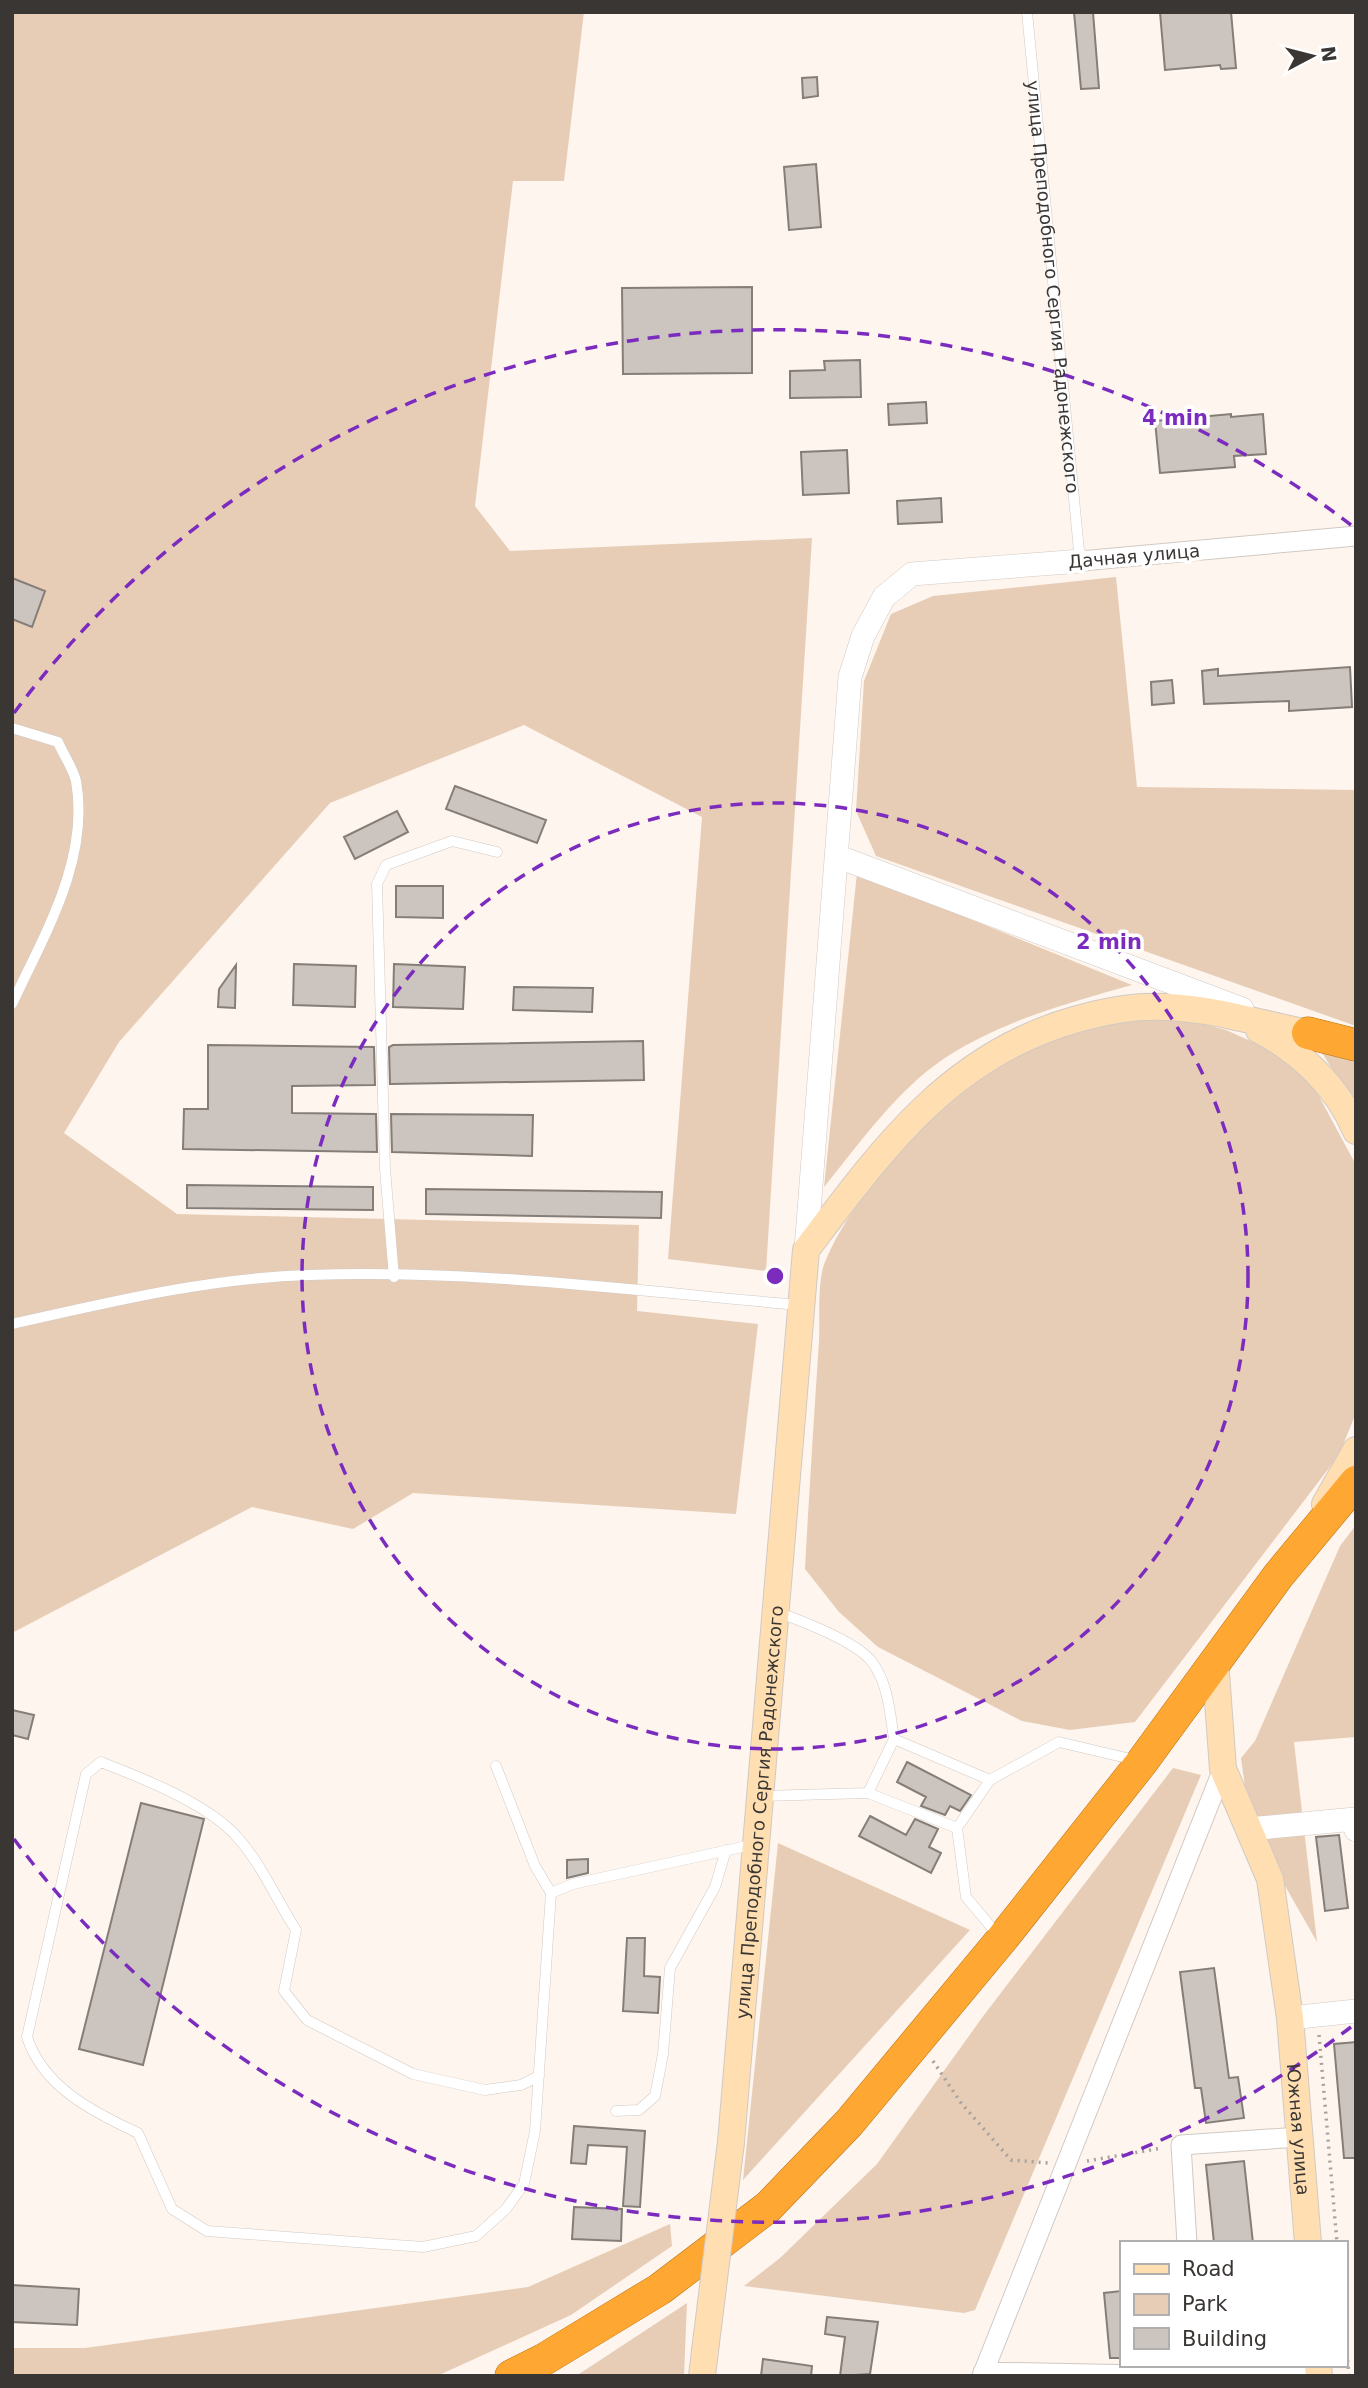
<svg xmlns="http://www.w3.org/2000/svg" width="1368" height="2388" viewBox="0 0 1368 2388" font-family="'DejaVu Sans',sans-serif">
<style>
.green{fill:#e8cdb6}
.building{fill:#ccc4be;stroke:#857e78;stroke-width:2}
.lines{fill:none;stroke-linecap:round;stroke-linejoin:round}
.service-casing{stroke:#d1c9c3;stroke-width:11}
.minor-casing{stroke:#d1c9c3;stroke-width:21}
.tertiary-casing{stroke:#d1c9c3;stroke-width:24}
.secondary-casing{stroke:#d1c9c3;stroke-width:28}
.trunk-casing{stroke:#b97212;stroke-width:33}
.path{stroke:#a8a29d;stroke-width:3.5;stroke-dasharray:2 5;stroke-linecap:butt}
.service{stroke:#fff;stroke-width:10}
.minor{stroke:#fff;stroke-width:19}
.tertiary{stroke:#fff;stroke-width:23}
.secondary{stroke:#ffdfb2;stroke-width:26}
.trunk{stroke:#fea833;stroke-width:32}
.secondary-bridge-casing{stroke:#d1c9c3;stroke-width:28;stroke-linecap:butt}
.secondary-bridge{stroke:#ffdfb2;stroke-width:26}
.ring{fill:none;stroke:#7b2cbf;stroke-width:3.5;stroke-dasharray:12 9}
.labels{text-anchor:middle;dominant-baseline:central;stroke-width:7;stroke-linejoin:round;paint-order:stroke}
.street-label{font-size:18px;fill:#3a3634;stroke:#fff}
.centre{fill:#7b2cbf;stroke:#fff;stroke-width:3.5}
.ring-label{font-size:21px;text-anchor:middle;font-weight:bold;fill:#7b2cbf;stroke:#fff;stroke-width:7;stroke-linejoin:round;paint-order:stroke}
</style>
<rect width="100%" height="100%" fill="#fdf5ee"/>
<!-- green -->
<path class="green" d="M12,12H584L564,181H513L475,506L510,551L812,538L766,1271L668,1259L702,817L524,725L330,803L119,1042L64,1133L177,1214L639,1225L637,1311L758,1324L736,1514L413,1493L353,1529L252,1507L12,1633Z
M1116,577L1137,787L1356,790V1026L876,856L856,811L864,681L891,614L933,596Z
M857,873L1132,985C1068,1003 1005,1020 948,1056C898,1088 861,1142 824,1187Z
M1148,1017L1192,1021L1226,1030L1282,1055L1314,1087L1356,1165V1413L1339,1455L1135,1722L1070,1730L1022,1721L878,1647L839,1612L805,1569C809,1493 814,1417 819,1341C820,1321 817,1280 825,1262C840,1226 866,1190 892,1161C969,1070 1030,1035 1148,1017Z
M1319,1048L1356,1057V1107Z
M1356,1525V1737L1294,1742L1317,1942L1276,1870L1247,1801L1241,1758L1255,1741L1340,1546Z
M1173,1768L1201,1775L975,2310L964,2313L744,2286L780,2258L877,2164L984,2015Z
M778,1843L970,1930L743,2180Z
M670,2224L672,2246L571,2315L437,2376H12V2348H85L528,2287Z
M687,2303L684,2376H576Z"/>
<!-- building -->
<path class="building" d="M1074,12H1093L1099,88L1081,89Z
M1160,12H1231L1236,68L1221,69L1220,65L1165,70Z
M817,77L818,96L803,98L802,78Z
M816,164L821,227L789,230L784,167Z
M752,287V373L623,374L622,288Z
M860,360L861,397L790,398V371L825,370L824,361Z
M926,402L927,423L889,425L888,404Z
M1231,414V417L1263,414L1266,454L1234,456L1235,467L1160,473L1155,421Z
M847,450L849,493L803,495L801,452Z
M941,498L942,522L898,524L897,501Z
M12,578L45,591L32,627L12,619Z
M1350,667L1352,707L1289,711V701L1204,704L1202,671L1218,669V676Z
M1172,680L1174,703L1152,705L1151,682Z
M455,786L546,820L537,843L446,809Z
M397,811L408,832L355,859L344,837Z
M396,886H443V918L396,917Z
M294,964L356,966L355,1007L293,1005Z
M394,964L465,967L463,1009L393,1007Z
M236,965L235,1008L218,1007L219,989Z
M514,987L593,988L592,1012L513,1010Z
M643,1041L644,1080L390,1084L389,1047L393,1045Z
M208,1045L374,1047L375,1085L292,1086V1113L376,1114L377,1152L183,1149L184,1109H208Z
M391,1114L533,1115L532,1156L392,1152Z
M187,1185L373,1187V1210L187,1208Z
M426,1189L662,1192L661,1218L426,1214Z
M12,1710L34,1715L28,1739L12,1735Z
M907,1762L971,1795L960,1811L950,1806L945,1815L921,1806L926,1797L897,1782Z
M141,1803L204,1819L143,2065L79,2049Z
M870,1816L906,1835L915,1819L938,1829L929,1847L941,1853L931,1873L859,1836Z
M1339,1835L1348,1908L1325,1911L1316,1837Z
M588,1859V1873L567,1878V1860Z
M627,1938H645L644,1976L660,1977L658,2013L623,2011Z
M1214,1968L1229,2078L1238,2077L1244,2118L1206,2123L1201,2088H1195L1180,1972Z
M1356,2042V2158H1344L1334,2044Z
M574,2126L645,2131L640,2207L623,2206L627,2147L588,2145L586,2164L571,2163Z
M1244,2161L1253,2243H1214L1206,2165Z
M574,2207L622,2209L621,2241L572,2239Z
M12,2285L79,2289L77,2325L12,2322Z
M1121,2291V2358H1110L1104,2293Z
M827,2317L878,2322L870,2374L840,2376L845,2337L825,2334Z
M763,2359L812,2366L811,2376H761Z"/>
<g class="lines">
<!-- service casing -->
<g class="service-casing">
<g id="service">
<path id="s1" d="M1027,12L1080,561"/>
<path d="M12,728L58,742C63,754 73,768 76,781C90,860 44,935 12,1004"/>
<path d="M394,1277L385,1169L377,884L386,865L452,841L497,852"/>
<path d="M12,1324C110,1302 208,1278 309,1275C472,1269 637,1291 799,1305"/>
<path d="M777,1612C802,1621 856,1641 872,1662C888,1683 890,1713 894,1739L990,1780"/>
<path d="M496,1766L535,1866L551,1893"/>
<path d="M868,1793L957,1828"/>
<path d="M760,1796L868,1793L894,1739"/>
<path d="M998,1935L966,1897L957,1828L990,1780L1059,1742L1135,1760"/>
<path d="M539,2076L521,2085L485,2090L413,2074L307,2020L284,1991L296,1930C278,1902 260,1862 238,1838C209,1804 142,1778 101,1762L86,1774L27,2037C43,2087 93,2112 138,2133L172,2209L207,2231L423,2247L476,2236L506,2209L524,2184L535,2131L551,1893L573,1884L756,1844"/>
<path d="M616,2111L639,2110L655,2096L663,2054L670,1968L715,1887L726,1850"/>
</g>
</g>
<!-- minor casing -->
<g class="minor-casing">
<path id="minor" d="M1081,561L1356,536
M1187,2243L1181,2145L1300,2137
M1194,2365L1195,2374L1319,2370
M983,2372L1195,2376
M982,2376L1223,1769"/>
</g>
<!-- tertiary casing -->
<g class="tertiary-casing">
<path id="tertiary" d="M839,857L1242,1009
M806,1250L850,677L863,636L884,597L912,574L1081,561
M1249,1829L1355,1819L1356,1830
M1290,2018L1356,2011"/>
</g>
<!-- secondary casing -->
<g class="secondary-casing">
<g id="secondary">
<path d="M1259,1030C1300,1051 1338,1087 1356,1131"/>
<path d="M1325,1504L1356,1450"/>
<path id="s2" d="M1215,1660L1223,1769L1270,1879L1290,2018L1308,2243"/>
<path id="s3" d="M731,2142L806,1250C881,1151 948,1056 1074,1020C1104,1011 1135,1005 1167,1007C1215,1009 1262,1024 1308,1033"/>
<path d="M1318,2365L1319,2376"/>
<path d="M702,2376L705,2351"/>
</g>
</g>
<!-- trunk casing -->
<g class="trunk-casing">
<path id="trunk" d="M1308,1033L1356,1045
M511,2376L543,2360L660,2289L768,2207L849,2123L1002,1939L1142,1762L1278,1576L1356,1482"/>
</g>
<!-- path -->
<path class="path" d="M1319,2035L1337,2243
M933,2061L961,2103L1011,2160L1048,2163
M1087,2161L1162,2148
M1345,2332L1349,2376"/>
<!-- service -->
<use href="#service" class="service"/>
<!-- minor -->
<use href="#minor" class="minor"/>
<!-- tertiary -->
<use href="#tertiary" class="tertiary"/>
<!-- secondary -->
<use href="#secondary" class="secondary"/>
<!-- trunk -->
<use href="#trunk" class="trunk"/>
<!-- secondary-bridge casing -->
<g class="secondary-bridge-casing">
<path id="secondary-bridge" d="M705,2351L731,2142"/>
</g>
<!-- secondary-bridge -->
<use href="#secondary-bridge" class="secondary-bridge"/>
</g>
<!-- distance rings -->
<g class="ring">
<circle cx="775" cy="1276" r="473"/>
<path d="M1351 2027A947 947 0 0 1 14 1839M14 713A947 947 0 0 1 1351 525"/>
</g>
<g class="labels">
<!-- street labels -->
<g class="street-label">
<text stroke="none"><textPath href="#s1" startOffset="276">улица Преподобного Сергия Радонежского</textPath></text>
<text transform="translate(1134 556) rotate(-5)">Дачная улица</text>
<text stroke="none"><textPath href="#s3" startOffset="331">улица Преподобного Сергия Радонежского</textPath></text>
<text stroke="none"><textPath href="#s2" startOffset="481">Южная улица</textPath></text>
</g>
</g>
<circle cx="775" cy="1276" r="10" class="centre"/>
<g class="ring-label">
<text x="1175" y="425">4 min</text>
<text x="1109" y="949">2 min</text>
</g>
<!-- border -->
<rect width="1368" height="2388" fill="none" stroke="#3a3634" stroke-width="28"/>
<!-- legend -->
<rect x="1120" y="2241" width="228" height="126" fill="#ffffff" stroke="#b0afae" stroke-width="2"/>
<rect x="1134" y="2264" width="35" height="10" fill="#ffdfb2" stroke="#b0afae" stroke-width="2"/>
<text x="1182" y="2276" font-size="21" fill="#3a3634">Road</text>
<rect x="1134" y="2294" width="35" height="21" fill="#e8cdb6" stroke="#b0afae" stroke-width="2"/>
<text x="1182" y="2311" font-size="21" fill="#3a3634">Park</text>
<rect x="1134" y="2328" width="35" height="21" fill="#ccc4be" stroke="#b0afae" stroke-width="2"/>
<text x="1182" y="2346" font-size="21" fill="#3a3634">Building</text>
<!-- north arrow -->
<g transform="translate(1312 56) rotate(83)" stroke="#ffffff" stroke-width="5" paint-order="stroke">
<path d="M0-5L12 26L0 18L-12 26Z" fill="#3a3634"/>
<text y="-10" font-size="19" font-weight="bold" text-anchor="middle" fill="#3a3634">N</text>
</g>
</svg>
